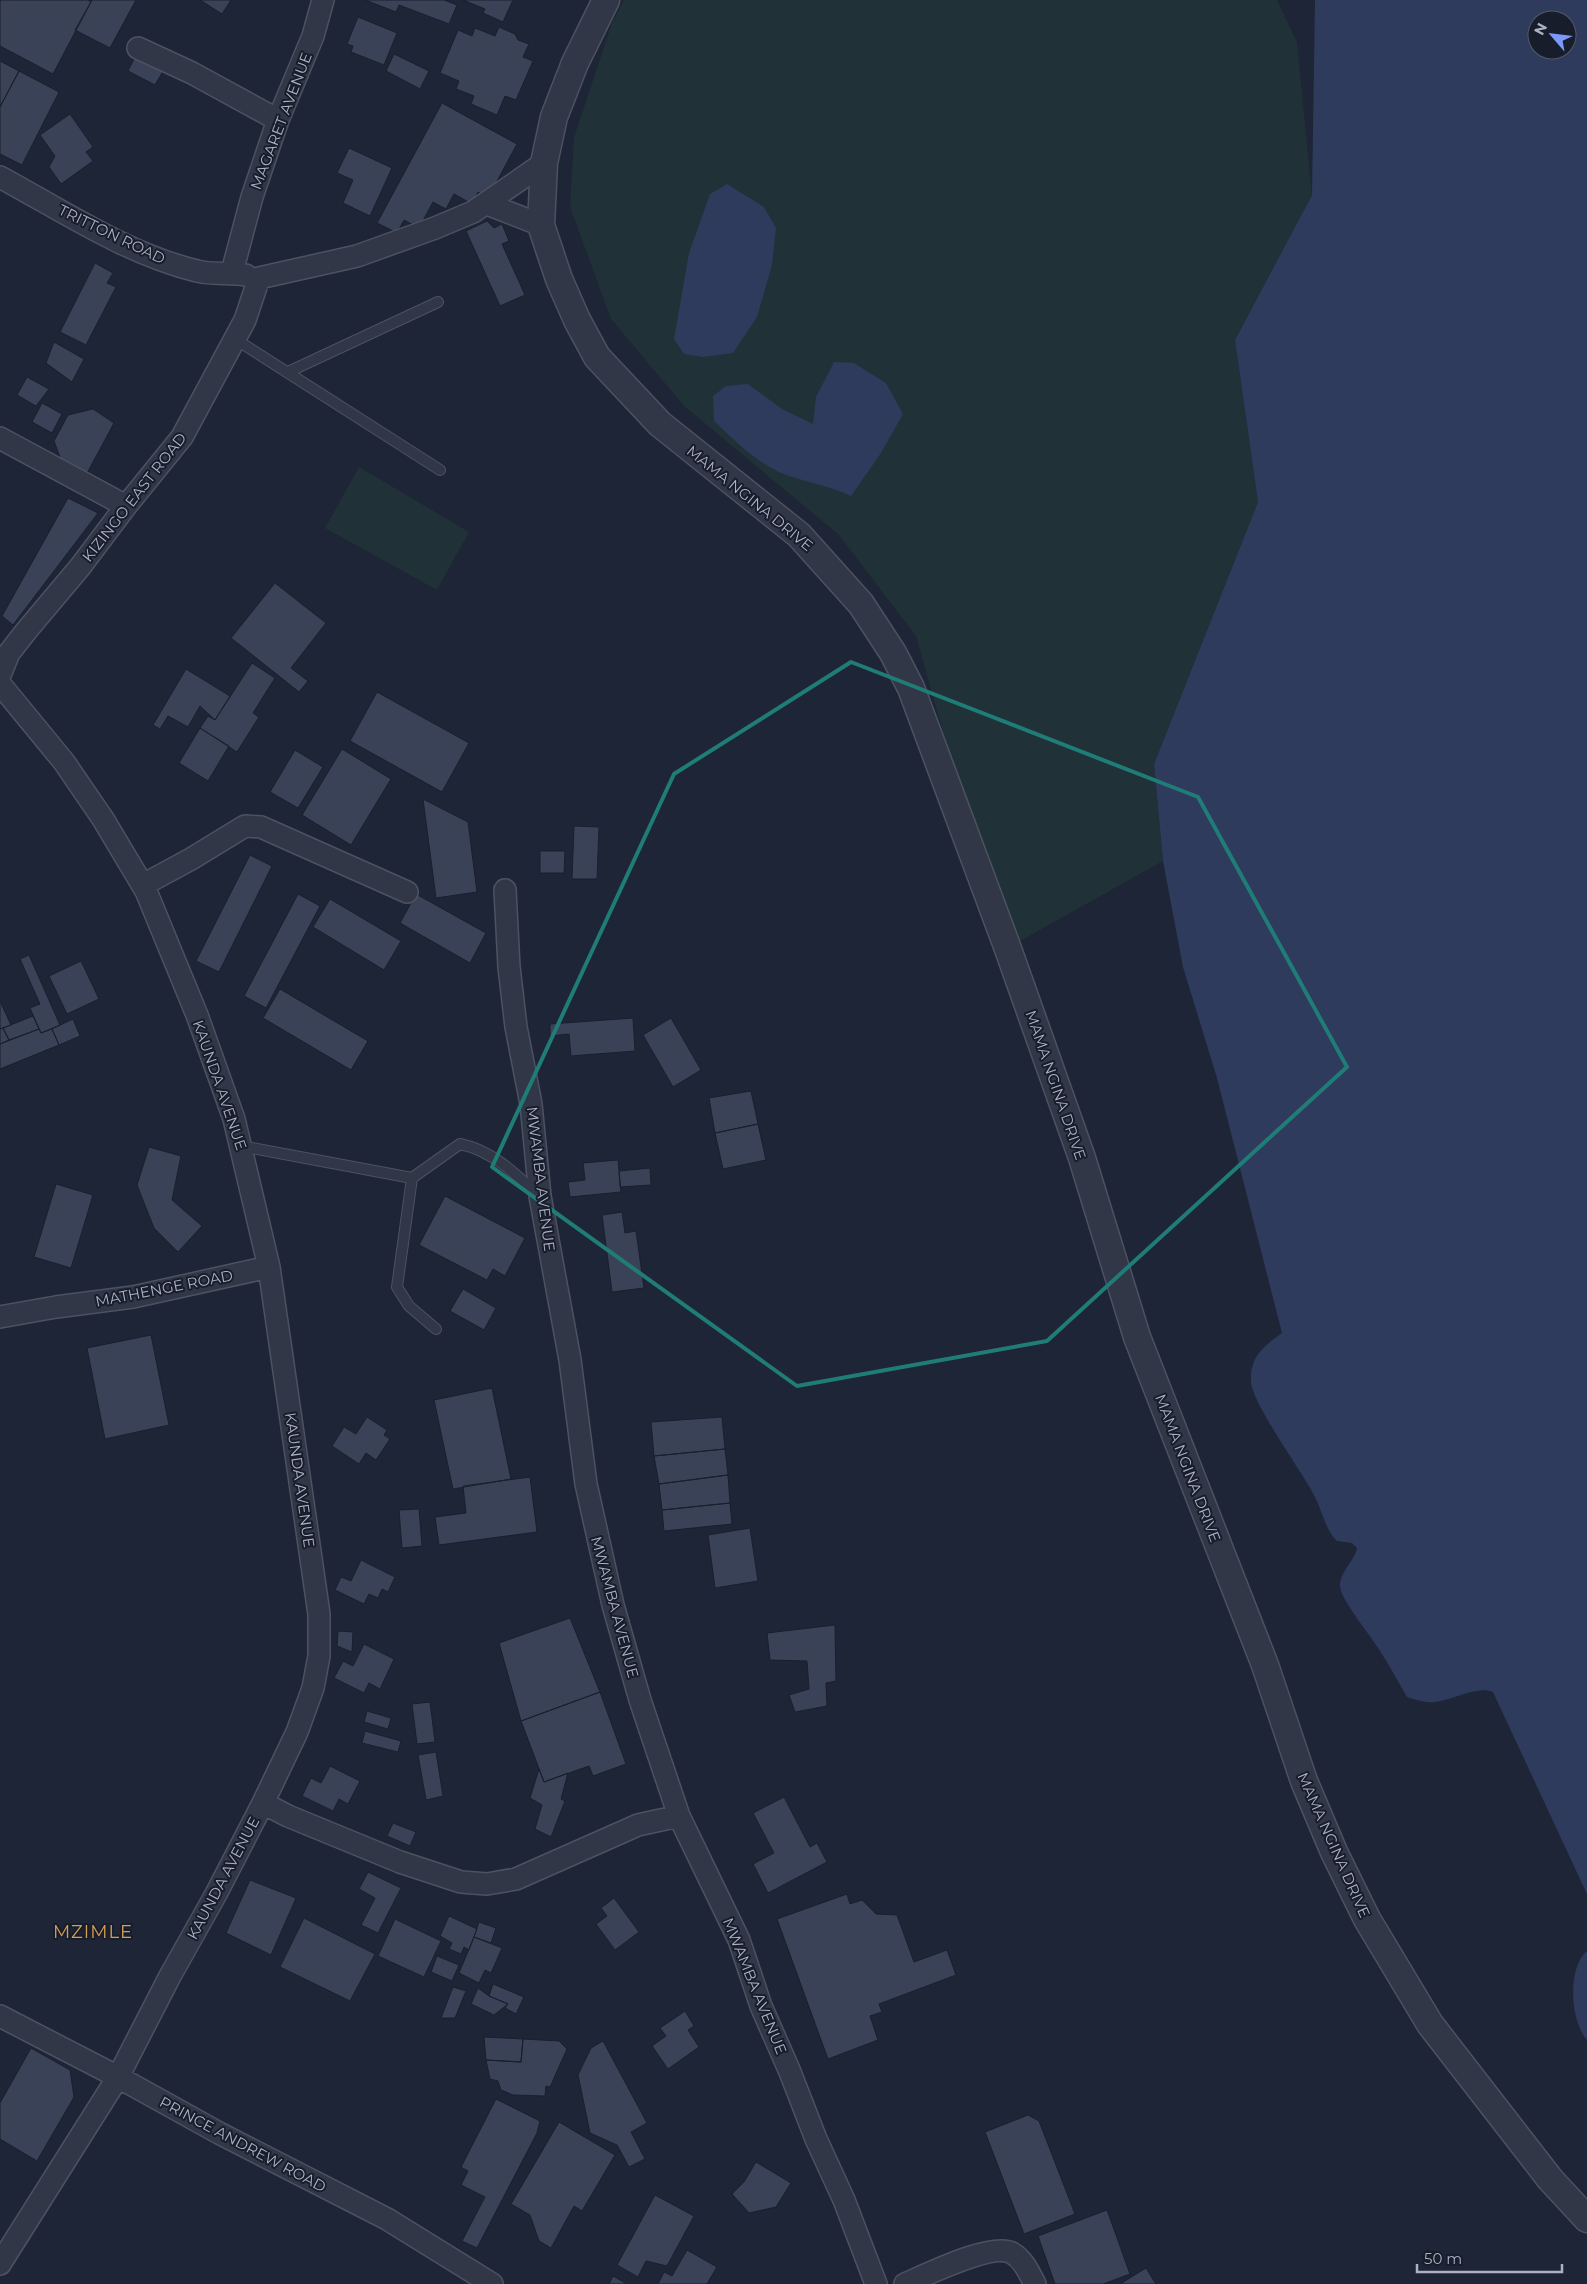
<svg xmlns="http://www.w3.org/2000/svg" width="1587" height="2284" viewBox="0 0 1587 2284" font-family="Montserrat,sans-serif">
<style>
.green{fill:#203137}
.water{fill:#2f3b5c;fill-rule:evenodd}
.building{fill:#3a4257;stroke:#1a1f2d}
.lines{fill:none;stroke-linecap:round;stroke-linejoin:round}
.service-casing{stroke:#4c5262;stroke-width:12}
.minor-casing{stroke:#4c5262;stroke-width:24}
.tertiary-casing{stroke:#4c5262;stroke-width:29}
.service{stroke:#323747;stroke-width:10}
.minor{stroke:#323747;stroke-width:21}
.tertiary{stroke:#323747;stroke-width:26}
.marked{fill:none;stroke:#1f7c77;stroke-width:4;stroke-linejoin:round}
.labels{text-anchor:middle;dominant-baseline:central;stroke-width:4;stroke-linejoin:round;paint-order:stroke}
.street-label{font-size:15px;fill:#acb1c4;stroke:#181d2b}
.quarter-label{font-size:18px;letter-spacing:1px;fill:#d59f55;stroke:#181d2b}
</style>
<rect width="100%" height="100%" fill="#1e2536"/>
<!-- green -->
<path class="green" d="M624,0H1277L1297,42L1312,195L1235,340L1258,502L1154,764L1163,861L1004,950L916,636L839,535L684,406L611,319L570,207L574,137L612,23Z
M359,467L469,532L437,590L325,528Z"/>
<!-- water -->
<path class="water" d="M1315,0H1587V1894L1493,1692C1479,1685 1452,1700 1435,1702C1425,1703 1416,1700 1407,1697C1398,1682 1390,1666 1380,1651C1372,1637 1340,1599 1340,1586C1340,1571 1355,1561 1357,1548L1352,1543L1337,1541C1326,1531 1322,1511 1315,1497C1303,1473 1251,1402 1251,1381C1250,1356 1264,1346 1282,1333L1217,1078L1183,967L1163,861L1154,764L1258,502L1235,340L1312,195ZM1537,20H1567V50H1537Z
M727,184L764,207L776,228L772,265L757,317L733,353L703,357L684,354L674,339L689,253L710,194Z
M834,362L854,363L886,383L903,414L881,453L851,496C828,485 803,482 781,473C755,461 734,440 714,421L713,396L726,386L748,384L782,409L813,424L816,397Z
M1587,1951V2040C1570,2021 1567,1968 1587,1951Z"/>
<!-- building -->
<path class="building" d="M0,0H88L91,2L53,74L0,46Z
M92,0H136L110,48L75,30Z
M200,0H231L222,14Z
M365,0H444L457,5L449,24L399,5L396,12Z
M463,0H513L503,22L483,13L485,9Z
M358,17L397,33L384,65L351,52L353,46L347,44Z
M499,27L515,34L518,40L529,44L523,57L533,61L516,100L505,96L497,115L471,104L474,96L456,89L459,81L440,73L458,30L472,36L475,28L495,36Z
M138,51L166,66L155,85L128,71Z
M394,54L429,71L420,89L386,71Z
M0,61L19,71L0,107Z
M19,71L59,92L22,165L0,154V107Z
M442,103L517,144L488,198L478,192L472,204L454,194L446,209L433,202L419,228L404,220L397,233L377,223Z
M70,114L93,147L86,152L93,161L61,184L49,167L55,156L40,135Z
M349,148L392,168L370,216L343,203L353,180L337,173Z
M487,221L494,228L502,224L509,241L502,244L525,295L500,306L466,231Z
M95,263L113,273L107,283L116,287L86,345L60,332Z
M54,342L84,359L72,382L46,363Z
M27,377L49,389L36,406L17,395Z
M42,403L62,414L52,433L32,422Z
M93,409L114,423L85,477L63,465L54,441L68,415Z
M68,498L98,513L13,625L2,616Z
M275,583L326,623L291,668L308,681L299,692L231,638Z
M252,663L275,678L253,713L259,717L237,752L200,728L208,716L215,720Z
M186,669L230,696L215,720L200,706L188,727L168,716L160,729L153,725Z
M377,692L469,743L442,792L350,741Z
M200,728L229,746L208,781L179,763Z
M342,749L391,779L351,845L302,815Z
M295,750L323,767L298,808L270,792Z
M423,799L468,822L477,892L436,898Z
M574,826L599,827L597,879H572Z
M540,851H565L564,873H540Z
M250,855L272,866L219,972L196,961Z
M298,894L320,906L266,1008L244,996Z
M416,894L486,933L470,963L400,923Z
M330,899L401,941L384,970L313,927Z
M29,955L60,1025L41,1033L30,1008L40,1004L20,959Z
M81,961L99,999L67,1014L49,976Z
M280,989L368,1041L351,1070L263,1018Z
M0,1001L11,1025L0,1029Z
M33,1016L39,1029L9,1040L3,1028Z
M633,1018L635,1051L571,1056L569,1034L550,1036V1024Z
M671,1018L701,1070L673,1087L643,1035Z
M73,1019L80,1036L59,1045L52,1029Z
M3,1028L9,1040L0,1044V1029Z
M39,1029L41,1033L52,1029L59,1045L0,1069V1044Z
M751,1091L758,1124L715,1133L709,1098Z
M758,1124L766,1160L723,1169L715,1133Z
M149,1147L181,1156L172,1200L202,1226L178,1252L154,1228L137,1185Z
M618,1160L621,1192L570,1197L568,1182L585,1180L583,1163Z
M650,1168L651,1185L620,1187L619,1171Z
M56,1184L93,1195L71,1268L34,1257Z
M445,1196L525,1238L505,1276L493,1269L487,1280L419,1245Z
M622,1212L625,1233L636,1231L644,1288L612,1292L602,1215Z
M463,1289L496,1308L484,1330L450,1311Z
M151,1335L169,1425L105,1439L87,1348Z
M492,1388L511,1479L453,1489L434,1400Z
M367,1417L387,1430L384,1435L390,1439L376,1460L366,1453L359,1464L332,1446L344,1427L356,1434Z
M722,1417L725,1449L654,1456L651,1422Z
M725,1449L728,1475L659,1484L654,1456Z
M728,1475L730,1503L662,1510L659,1484Z
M530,1477L537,1532L439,1545L435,1517L466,1513L463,1486Z
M730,1503L732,1524L664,1531L662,1510Z
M419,1509L422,1546L402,1548L399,1510Z
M750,1528L758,1581L715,1588L708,1535Z
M361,1560L395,1577L388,1592L382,1589L378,1598L369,1594L364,1604L335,1590L341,1577L351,1581Z
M570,1618L600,1692L521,1721L499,1643Z
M835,1625L836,1681L826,1683L827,1706L795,1712L789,1695L809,1689L807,1661L770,1660L767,1633Z
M338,1631L353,1632L352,1652L337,1646Z
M364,1644L394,1659L380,1689L369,1683L364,1693L334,1678L343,1661L353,1666Z
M600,1692L626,1764L593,1776L589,1766L544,1782L521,1721Z
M430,1702L435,1742L417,1744L412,1704Z
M367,1711L391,1718L388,1729L364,1722Z
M365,1731L401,1741L398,1752L362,1743Z
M436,1752L443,1796L426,1800L418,1755Z
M330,1766L360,1781L348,1804L339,1799L333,1811L302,1796L311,1778L321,1783Z
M539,1769L544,1782L568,1773L561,1799L565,1801L551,1837L535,1829L542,1805L530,1798Z
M784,1797L810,1847L817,1843L827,1862L768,1893L753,1864L774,1853L753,1813Z
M393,1823L416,1832L410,1846L387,1836Z
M368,1872L401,1888L378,1933L361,1925L375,1898L359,1889Z
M250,1880L296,1898L271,1955L226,1933Z
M847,1894L850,1904L862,1900L876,1914L897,1915L914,1962L947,1950L956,1975L879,2004L882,2012L870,2016L878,2040L828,2059L777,1919Z
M614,1898L639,1932L615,1950L596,1924L607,1916L601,1908Z
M449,1916L477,1929L469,1950L464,1947L461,1954L449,1949L452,1943L440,1936Z
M304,1918L375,1954L350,2001L280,1967Z
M395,1919L441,1941L424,1977L378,1956Z
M479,1922L496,1928L491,1943L474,1937Z
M474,1937L502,1948L491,1973L485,1970L479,1983L459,1973Z
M437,1956L459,1965L452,1981L431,1972Z
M493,1984L524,1997L516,2014L505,2008L508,2004L489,1996Z
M453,1987L466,1991L455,2018H441Z
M478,1988L489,1996L508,2004L494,2015L471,2004Z
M685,2011L694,2026L688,2030L699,2047L668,2069L652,2046L666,2036L660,2028Z
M484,2037L523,2039L521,2062L486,2060Z
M523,2039L559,2041L567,2049L550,2087L546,2086L545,2096L513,2095L501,2090L498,2081L490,2079L486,2060L521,2062Z
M603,2041L647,2123L631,2132L645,2159L629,2167L617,2145L590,2133L578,2075L591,2048Z
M31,2048L70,2070L74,2097L37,2161L0,2139V2103Z
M496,2099L540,2121L537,2133L477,2248L462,2241L485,2197L461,2185L468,2171L461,2167Z
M1028,2115L1039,2121L1075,2214L1024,2234L985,2132Z
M559,2122L615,2155L582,2211L574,2206L551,2248L539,2241L530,2215L511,2204Z
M756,2162L791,2183L776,2207L749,2213L732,2194L744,2182Z
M655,2195L694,2216L667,2266L646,2261L638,2277L617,2265Z
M1107,2210L1130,2274L1103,2284H1055L1038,2236Z
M687,2250L717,2267L707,2284H658L664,2272L672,2276Z
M1146,2268L1156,2284H1120Z
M613,2276L627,2284H609Z"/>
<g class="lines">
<!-- service casing -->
<g class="service-casing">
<path id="service" d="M235,339L440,470
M288,372L438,302
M241,1146L412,1178L460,1144C491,1150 515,1173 538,1195
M412,1178L397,1287L409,1306L436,1329"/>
</g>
<!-- minor casing -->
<g class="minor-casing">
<path id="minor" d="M138,48L192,73L278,120
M0,177C63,211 127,254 197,271C212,275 230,272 246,275
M487,204L541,225
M232,272L252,197L278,120L313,36L323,0
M0,438L126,506
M0,675L9,653L27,630L80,567L126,506L182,437L245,320L259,278L357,256L435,228L473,212L544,163
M0,684L64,762L103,819L146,891L197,1015L234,1119L269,1267L319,1614V1656L313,1688L297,1732L263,1803L216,1894L170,1976L118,2077L0,2264
M143,885L191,859L245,826L261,827L407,892
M505,890L509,967L516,1027L531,1104L540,1196L570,1360L586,1484L613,1605L640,1700L679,1816L739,1940L761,2006L790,2072L816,2139L844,2200L876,2284
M0,1317L56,1307L133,1297L269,1267
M263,1803L288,1816L400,1862L461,1882L487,1884L516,1879L638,1825L679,1816
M0,2016L118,2077L219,2133L387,2219L492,2284
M905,2284C926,2275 992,2242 1012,2253C1024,2260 1029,2273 1035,2284"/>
</g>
<!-- tertiary casing -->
<g class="tertiary-casing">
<path id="tertiary" d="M606,0L575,63L554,117L544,163L541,225L559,279L577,320L597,357L660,424L799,535L861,604L893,653L911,688L1008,949L1082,1158L1137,1337L1265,1665L1304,1781L1334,1852L1367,1919L1430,2024L1550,2179L1587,2219"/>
</g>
<!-- service -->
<use href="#service" class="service"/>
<!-- minor -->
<use href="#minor" class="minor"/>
<!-- tertiary -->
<use href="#tertiary" class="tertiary"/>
</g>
<!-- marked area -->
<path class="marked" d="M851,662L1198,797L1347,1067L1047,1341L797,1386L492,1167L674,774Z"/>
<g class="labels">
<!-- street labels -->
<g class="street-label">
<text transform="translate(281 121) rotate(-69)">MAGARET AVENUE</text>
<text transform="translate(112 234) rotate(26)">TRITTON ROAD</text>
<text transform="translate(134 497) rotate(-52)">KIZINGO EAST ROAD</text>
<text transform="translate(750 498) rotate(39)">MAMA NGINA DRIVE</text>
<text transform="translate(220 1085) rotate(71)">KAUNDA AVENUE</text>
<text transform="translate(1056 1085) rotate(71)">MAMA NGINA DRIVE</text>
<text transform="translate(541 1179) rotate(83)">MWAMBA AVENUE</text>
<text transform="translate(164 1288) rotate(-11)">MATHENGE ROAD</text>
<text transform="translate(1188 1468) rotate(69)">MAMA NGINA DRIVE</text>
<text transform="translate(300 1480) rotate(82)">KAUNDA AVENUE</text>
<text transform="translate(615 1607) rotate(75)">MWAMBA AVENUE</text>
<text transform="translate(1334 1845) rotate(66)">MAMA NGINA DRIVE</text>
<text transform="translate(223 1878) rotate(-62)">KAUNDA AVENUE</text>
<text transform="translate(755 1986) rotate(68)">MWAMBA AVENUE</text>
<text transform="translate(243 2144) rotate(28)">PRINCE ANDREW ROAD</text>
</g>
<!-- quarter labels -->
<g class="quarter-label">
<text x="93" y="1932">MZIMLE</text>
</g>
</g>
<!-- north arrow -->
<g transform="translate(1552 35) rotate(298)"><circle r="24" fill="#181d2b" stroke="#535868"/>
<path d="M0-4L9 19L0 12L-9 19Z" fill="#7a99fa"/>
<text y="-8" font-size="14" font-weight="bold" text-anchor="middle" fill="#acb1c4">N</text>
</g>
<!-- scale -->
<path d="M1417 2264v8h145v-8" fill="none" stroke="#acb1c4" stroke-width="2.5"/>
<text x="1424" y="2264" font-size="15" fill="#acb1c4" stroke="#181d2b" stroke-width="4" paint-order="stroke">50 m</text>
</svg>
